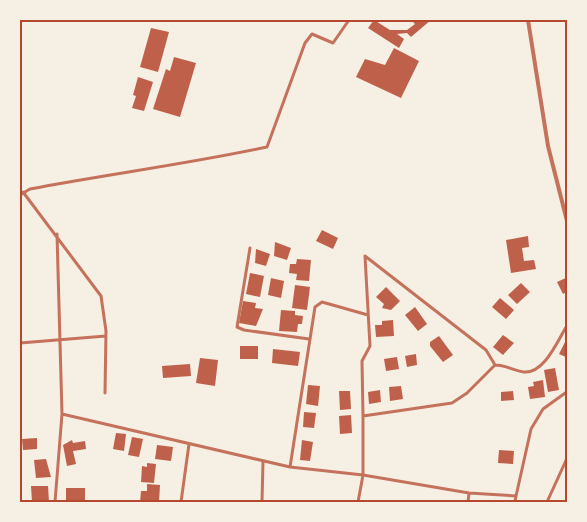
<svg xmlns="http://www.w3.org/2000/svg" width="587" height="522" viewBox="0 0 587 522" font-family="'Varela Round',sans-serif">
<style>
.building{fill:#bf614a}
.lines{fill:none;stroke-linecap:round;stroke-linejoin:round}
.minor{stroke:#c5725c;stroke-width:3}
.tertiary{stroke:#c5725c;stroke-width:4}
.neatline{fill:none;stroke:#b5482f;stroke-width:2}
</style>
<rect width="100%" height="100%" fill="#f6efe4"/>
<!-- building -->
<path class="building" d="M374,20L390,30H407L415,24L411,20H431L411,37L407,33L397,34L404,39L399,48L368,28Z
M151,28L169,32L158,72L140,67Z
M394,48L419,61L401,98L356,77L365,59L385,65Z
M174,57L196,63L180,117L153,109L166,69L170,71Z
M138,77L153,82L144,111L132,108L136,96L133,95Z
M322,230L338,238L333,249L316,241Z
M528,236L529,247L522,248L524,261L534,260L536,269L511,273L506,240Z
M275,242L291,248L287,260L274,256Z
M256,249L270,254L266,266L255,263Z
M297,259L311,260L309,281L296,280L297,274L289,273L290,264H296Z
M250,273L264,276L260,297L246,294Z
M568,277V291L563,294L557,282Z
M271,278L284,281L281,298L268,295Z
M521,283L530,292L517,304L508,295Z
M295,285L310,287L307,310L292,308Z
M386,287L400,301L391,310L382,308L384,304L376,297Z
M500,298L514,310L506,319L492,307Z
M243,301L256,303L255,308L263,309L256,326L239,323Z
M415,307L427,324L418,331L405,315Z
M281,310L295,311V315L303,316L302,324H298L297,332L279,331Z
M393,320L394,336L376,337L375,325H382V321Z
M503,335L514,343L503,355L493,347Z
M439,336L453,355L443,362L430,346V342Z
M565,342L568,343V358L559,354Z
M240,346H258V359H240Z
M273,349L300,352L298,366L272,363Z
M416,354L417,365L407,367L405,356Z
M397,357L399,369L386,371L384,359Z
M200,358L218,360L215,386L196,383Z
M190,364L191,376L163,378L162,366Z
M555,368L559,390L548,392L544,370Z
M543,380L545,397L530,399L528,387L534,386L533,382Z
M308,385L320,386L318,406L306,404Z
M401,386L403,399L390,401L389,387Z
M380,390L381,402L369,404L368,392Z
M339,391H350L351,409L340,410Z
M513,391L514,400L501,401V392Z
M304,412L316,413L314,428L303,427Z
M351,415L352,433L340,434L339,416Z
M116,433L126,434L124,451L113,449Z
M132,437L143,439L139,457L128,455Z
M37,438V449L23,450L22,439Z
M72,440L73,443L85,441L86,449L73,451L76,464L67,466L63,445Z
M302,440L313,442L310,461L300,460Z
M157,445L173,447L171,461L155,459Z
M499,450L514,451L513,464L498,463Z
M46,459L51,477L36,478L34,460Z
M147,463L156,464L154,483L141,482L142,466L147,467Z
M147,484L160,485L159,502H140L141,491H147Z
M31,486H48L49,502H32Z
M66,488H85V502H66Z"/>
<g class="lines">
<!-- minor -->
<path class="minor" d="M23,192L101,296L106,331L105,393
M20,195L30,189C109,174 188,164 267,147L305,43L312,34L333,43L349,20
M250,248L237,327L244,330L309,339
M365,256L486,350L495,365
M20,343L106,336
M62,414L290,467L363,475L469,493L516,496L515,502H520
M363,416L362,361L370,346L365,256
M290,467L315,307L322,302L368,315
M516,496L531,429L543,409L568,391
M55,502L62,414L57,234
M181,502L189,444
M262,502L263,461
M358,502L363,475V416L452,403L467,393L495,365C506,365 514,371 524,372C545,374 558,339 568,324
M468,502L469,493
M547,502L568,456"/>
<!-- tertiary -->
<path class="tertiary" d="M528,20L548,146L568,225"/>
</g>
<!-- border -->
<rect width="587" height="522" fill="none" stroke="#f6efe4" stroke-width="42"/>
<rect x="21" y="21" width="545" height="480" class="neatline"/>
</svg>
